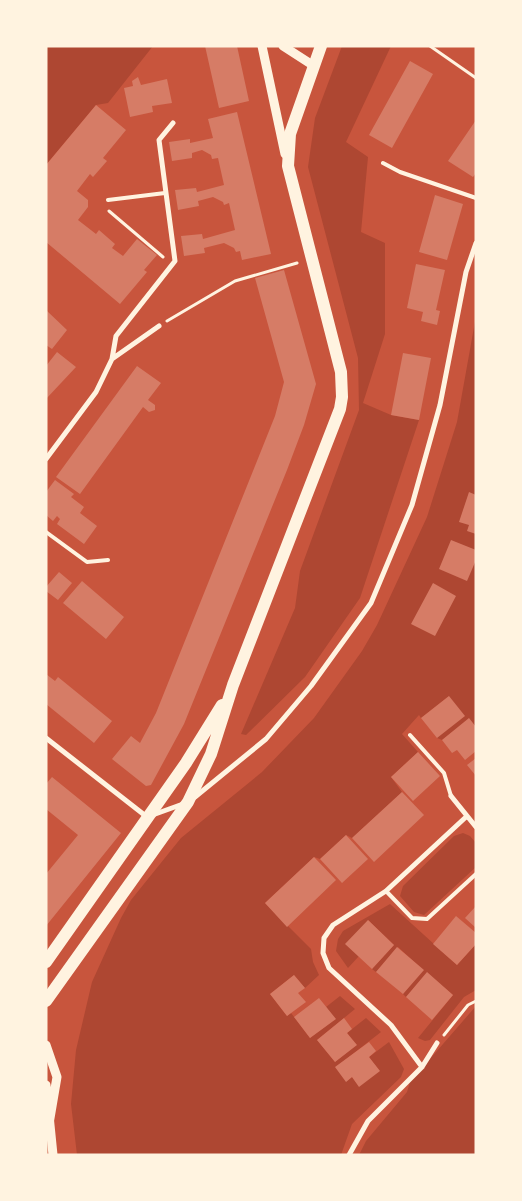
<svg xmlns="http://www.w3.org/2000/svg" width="522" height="1201" viewBox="0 0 522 1201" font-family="Arial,sans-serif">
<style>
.green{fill:#ae4732}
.building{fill:#d67c66}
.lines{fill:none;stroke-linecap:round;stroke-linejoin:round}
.path{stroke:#fff3e0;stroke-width:3}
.service{stroke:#fff3e0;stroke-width:4}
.minor{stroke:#fff3e0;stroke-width:5}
.tertiary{stroke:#fff3e0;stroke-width:9}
.primary{stroke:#fff3e0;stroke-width:12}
</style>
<rect width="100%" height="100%" fill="#c8553d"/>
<!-- green -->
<path class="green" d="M46,46H153L108,103L96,105L46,165Z
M342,46H391L346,142L368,157L361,232L385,243V334L363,403L391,415L419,420L360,598L305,677L246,735L241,734L295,608L300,571L359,410L358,358L308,167L315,118Z
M476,316V727L469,719L442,740L437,738L449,696L421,718L419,715L402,734L418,752L391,777L402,792L352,838L346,835L320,859L314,857L265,903L311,949L313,962L319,975L305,988L294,975L270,994L287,1016L291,1013L310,1038L335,1019L326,1007L340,996L355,1009L317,1040L335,1062L356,1045L347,1033L366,1018L381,1032L336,1067L347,1081L352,1077L359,1086L379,1071L369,1057L389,1042L404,1069L401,1077L352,1124L341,1155H77L71,1104L76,1050L92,982L121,918L131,900L181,838L262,772L314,718L362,651L377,625L427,517L457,422Z
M463,833L470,836L476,843V867L424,915L414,912L400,896L403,886L454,836Z
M390,904L457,965L476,944V990L464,997L430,1040L425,1041L418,1038L453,995L427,973L406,997L403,994L423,970L398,947L376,972L372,969L394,945L368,920L359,956L348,968L336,951L338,939L343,931Z
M476,1006V1155H359L366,1141L407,1092L410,1082Z"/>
<!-- building -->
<path class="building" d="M205,46H237L249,101L219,108Z
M410,61L433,74L392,148L369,135Z
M138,77L141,85L167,79L172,103L152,106L153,112L130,117L124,88L133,86L132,81Z
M96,105L126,130L103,158L107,161L93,177L90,174L77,191L88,200V207L78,220L96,234L99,230L115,244L112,248L123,256L137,239L157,255L144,270L147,272L120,304L46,242V165Z
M237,112L271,254L242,260L240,251L236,252L234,248L224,243L204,248L205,253L184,256L181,236L202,234L203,239L235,230L229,203L224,205L223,202L213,197L198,201L199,206L178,210L175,190L196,188L197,192L224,185L218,158L212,159L211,155L202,150L192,153V158L172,161L169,142L190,139V143L213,138L208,119Z
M476,120V173L473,177L448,161Z
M435,195L463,204L447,260L419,252Z
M416,264L445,270L436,310L440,311L437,325L421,321L423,312L407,308Z
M284,270L316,384L304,425L287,470L184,724L151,785L146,786L112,759L131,736L140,743L156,713L275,416L284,382L255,278Z
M46,310L67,330L52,349L46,345Z
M57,352L76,367L46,399V366Z
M403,353L431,358L419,420L391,415Z
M137,366L161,383L148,400L155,405V410L149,412L143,407L80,494L56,477Z
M55,480L74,494L71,497L84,507L80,513L97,526L84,544L57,524L60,519L57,516L53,521L46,515V492Z
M469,492L476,495V534L467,531L469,525L459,522Z
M451,540L476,550V560L467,581L439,569Z
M59,572L72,583L58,600L46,591V587Z
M82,581L124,617L106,639L63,603Z
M433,583L456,596L435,636L411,624Z
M46,674L55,681L58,677L112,721L94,743L46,704Z
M449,696L465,716L437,738L421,718Z
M469,718L476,727V751L465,760L457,750L452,753L442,740Z
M418,752L440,776L413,801L391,777Z
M476,758V776L467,765Z
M52,777L121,833L46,926V874L78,835L46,809V784Z
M402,792L424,815L374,862L352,838Z
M346,835L368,859L342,883L320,859Z
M314,857L336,880L287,927L265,903Z
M476,906V928L465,918Z
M456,916L476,933V944L457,965L433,944Z
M368,920L394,945L372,969L345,944Z
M397,947L424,970L403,994L376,972Z
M427,972L453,995L432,1020L406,997Z
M294,975L305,988L298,993L306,1002L287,1016L270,994Z
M319,998L336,1019L310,1038L294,1017Z
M344,1018L352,1029L347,1033L357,1045L335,1062L317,1040Z
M369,1042L376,1051L369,1057L380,1071L359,1087L352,1077L346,1082L335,1067Z"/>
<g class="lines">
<!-- path -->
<path class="path" d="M430,46L476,78
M109,211L163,257
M167,321L235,281L297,263
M444,1035L468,1005L476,1001"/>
<!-- service -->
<path class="service" d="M383,163L400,172L476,198
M108,200L165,193
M46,532L87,562L108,560
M410,735L444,773L451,796
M386,891L412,918L427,919L476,874"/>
<!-- minor -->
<path class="minor" d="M112,359L159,326
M46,459L96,392L112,359L116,336L175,261L159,140L173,123
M46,738L147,817L183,804
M451,796L476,827
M195,797L266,739L311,686L371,603L412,505L440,405L466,272L476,243
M422,1067L391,1025L329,968L323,953L324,938L333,925L386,891L467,816
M349,1155L368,1121L422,1067L437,1043"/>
<!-- tertiary -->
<path class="tertiary" d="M262,46L285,154
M283,46L314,66
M46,1045L57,1077L49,1124
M46,1085L53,1155"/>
<!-- primary -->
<path class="primary" d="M46,962L186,763L222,705
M46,1001L188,802L211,754L233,685L340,409L342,397L341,372L288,166L290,134L321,46"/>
</g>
<!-- border -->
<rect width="522" height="1201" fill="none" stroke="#fff3e0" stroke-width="95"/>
</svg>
